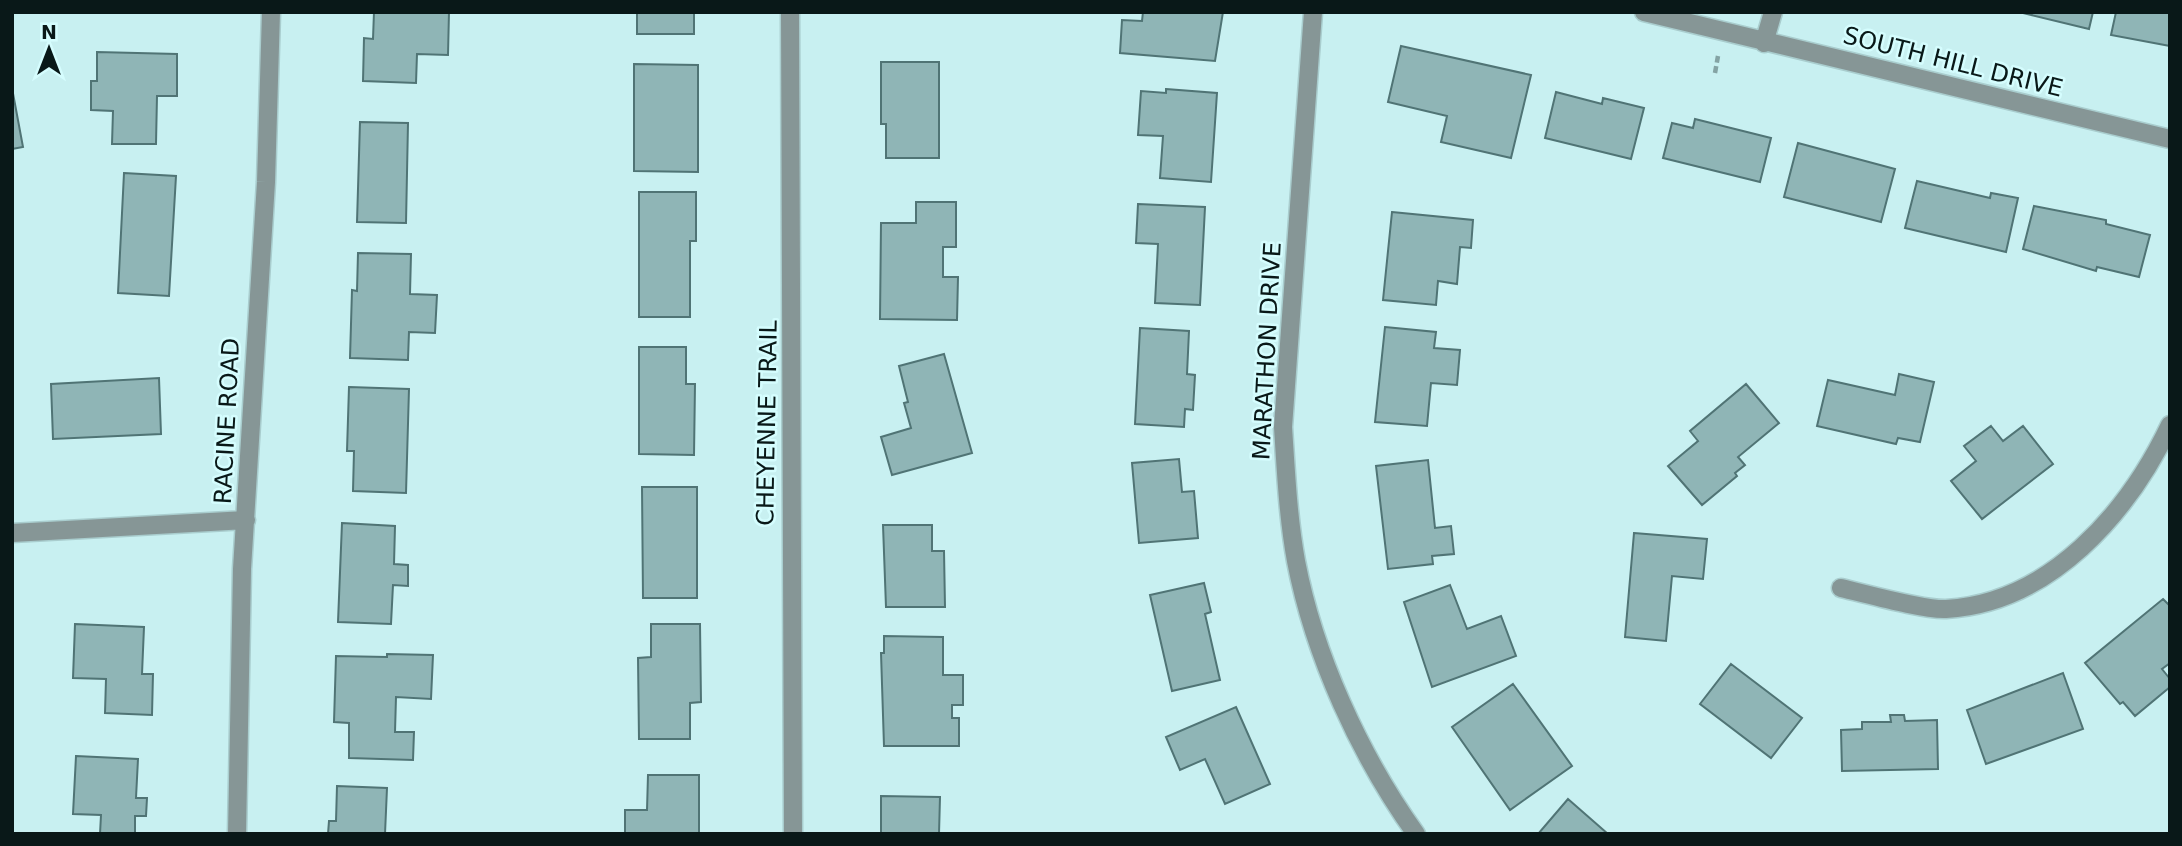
<svg xmlns="http://www.w3.org/2000/svg" width="2182" height="846" viewBox="0 0 2182 846" font-family="'DejaVu Sans',sans-serif">
<style>
.building{fill:#8fb5b6;stroke:#507475;stroke-width:2}
.lines{fill:none;stroke-linecap:round;stroke-linejoin:round}
.minor-casing{stroke:#a9cdce;stroke-width:21}
.path{stroke:#84a3a4;stroke-width:4.5;stroke-dasharray:7 3.5;stroke-linecap:butt}
.minor{stroke:#869696;stroke-width:18}
.labels{text-anchor:middle;dominant-baseline:central;stroke-width:5;stroke-linejoin:round;paint-order:stroke}
.street-label{font-size:24px;fill:#091818;stroke:#d5fdfe}
</style>
<rect width="100%" height="100%" fill="#c8f0f1"/>
<!-- building -->
<path class="building" d="M374,12H449L448,55L417,54L416,83L363,81L364,38L373,39Z
M637,12H694V34H637Z
M1143,12H1223L1215,61L1120,53L1122,20L1142,21Z
M2019,12H2093L2089,29Z
M2116,12H2170V46L2111,35Z
M1401,46L1531,75L1511,158L1441,142L1447,116L1388,102Z
M97,52L177,54V96H157L156,144H112L113,111L91,110V81H97Z
M881,62H939V158H886V124H881Z
M634,64L698,65V172L634,171Z
M12,88L23,147L12,149Z
M1166,89L1217,93L1211,182L1160,178L1163,136L1138,135L1141,91L1166,93Z
M1556,92L1602,104L1603,98L1644,108L1631,159L1545,138Z
M1695,119L1771,138L1760,182L1663,158L1672,123L1693,128Z
M360,122L408,123L406,223L357,222Z
M1798,143L1895,169L1881,222L1784,197Z
M124,173L176,176L169,296L118,293Z
M1917,181L1990,198L1991,193L2018,198L2006,252L1905,228Z
M639,192H696V241H690V317H639Z
M916,202H956V247H943V277H958L957,320L880,319L881,223H916Z
M1138,204L1205,207L1200,305L1155,303L1158,244L1136,243Z
M2034,206L2106,220V224L2150,235L2139,277L2097,267L2096,271L2023,249Z
M1392,212L1473,220L1471,248L1460,247L1457,284L1438,281L1436,305L1383,300Z
M358,253L411,254L410,294L437,295L435,333L409,332L408,360L350,358L352,290L357,291Z
M1385,327L1436,332L1434,348L1460,350L1457,385L1431,383L1427,426L1375,422Z
M1140,328L1189,331L1187,374L1195,375L1193,410L1185,409L1184,427L1135,424Z
M639,347H686V384H695L694,455L639,454Z
M944,354L972,453L892,475L881,437L911,428L904,403L908,402L899,366Z
M1899,374L1934,382L1920,442L1898,438L1896,444L1817,426L1828,380L1895,395Z
M159,378L161,434L53,439L51,384Z
M1746,384L1779,423L1738,457L1745,465L1735,473L1737,476L1702,505L1668,466L1698,441L1690,431Z
M349,387L409,389L406,493L353,491L354,451H347Z
M1991,426L2003,441L2023,426L2053,464L1982,519L1951,481L1976,461L1964,446Z
M1179,459L1182,492L1194,491L1198,538L1139,543L1132,463Z
M1428,460L1435,528L1451,526L1454,554L1432,556L1433,564L1388,569L1376,466Z
M642,487H697V598H643Z
M342,523L395,526L394,564L408,565V586L393,585L391,624L338,622Z
M883,525H932V551H944L945,607H886Z
M1634,533L1707,539L1703,579L1672,576L1666,641L1625,637Z
M1204,583L1211,612L1205,614L1220,680L1172,691L1150,595Z
M1450,585L1467,629L1501,616L1516,656L1432,687L1404,602Z
M2163,599L2170,606V663L2162,669L2170,679V687L2135,716L2123,702L2120,704L2085,663Z
M75,624L144,627L142,674H153L152,715L105,713L106,679L73,678Z
M651,624H700L701,702L690,703V739H639L638,658L651,657Z
M884,636L943,637V675H963V705H952V718H959V746H884L881,653H884Z
M387,654L433,655L431,699L396,697L395,732H414L413,760L349,758V723L334,722L336,656L387,657Z
M1731,664L1802,718L1771,758L1700,704Z
M2063,673L2083,729L1986,764L1967,710Z
M1513,684L1572,766L1510,810L1452,727Z
M1236,707L1270,784L1225,804L1205,759L1180,770L1166,737Z
M1890,715H1904L1905,721L1937,720L1938,769L1842,771L1841,730L1862,729V722H1891Z
M76,756L138,759L136,798H147L146,816H135V834H100L101,815L73,814Z
M648,775H699V834H625V810H647Z
M337,786L387,788L385,834H328L329,821H336Z
M881,796L940,797L939,834H881Z
M1568,799L1608,834H1538Z"/>
<g class="lines">
<!-- minor casing -->
<g class="minor-casing">
<path id="minor" d="M790,12L793,834
M1313,12L1283,427C1286,472 1288,517 1296,561C1314,655 1360,756 1416,834
M1644,12L2170,139
M1764,43L1773,12
M12,533L246,520
M1841,588C1867,594 1923,610 1946,609C2050,603 2128,513 2170,425
M237,834L242,569L266,182L271,12"/>
</g>
<!-- path -->
<path class="path" d="M1715,73L1718,56"/>
<!-- minor -->
<use href="#minor" class="minor"/>
</g>
<g class="labels">
<!-- street labels -->
<g class="street-label">
<text transform="translate(1953 62) rotate(14)">SOUTH HILL DRIVE</text>
<text transform="translate(1267 351) rotate(-87)">MARATHON DRIVE</text>
<text transform="translate(227 421) rotate(-87)">RACINE ROAD</text>
<text transform="translate(767 423) rotate(-89)">CHEYENNE TRAIL</text>
</g>
</g>
<!-- border -->
<rect width="2182" height="846" fill="none" stroke="#091818" stroke-width="28"/>
<!-- north arrow -->
<g transform="translate(49 49)" stroke="#d5fdfe" stroke-width="5" paint-order="stroke">
<path d="M0-5L12 26L0 18L-12 26Z" fill="#091818"/>
<text y="-10" font-size="19" font-weight="bold" text-anchor="middle" fill="#091818">N</text>
</g>
</svg>
